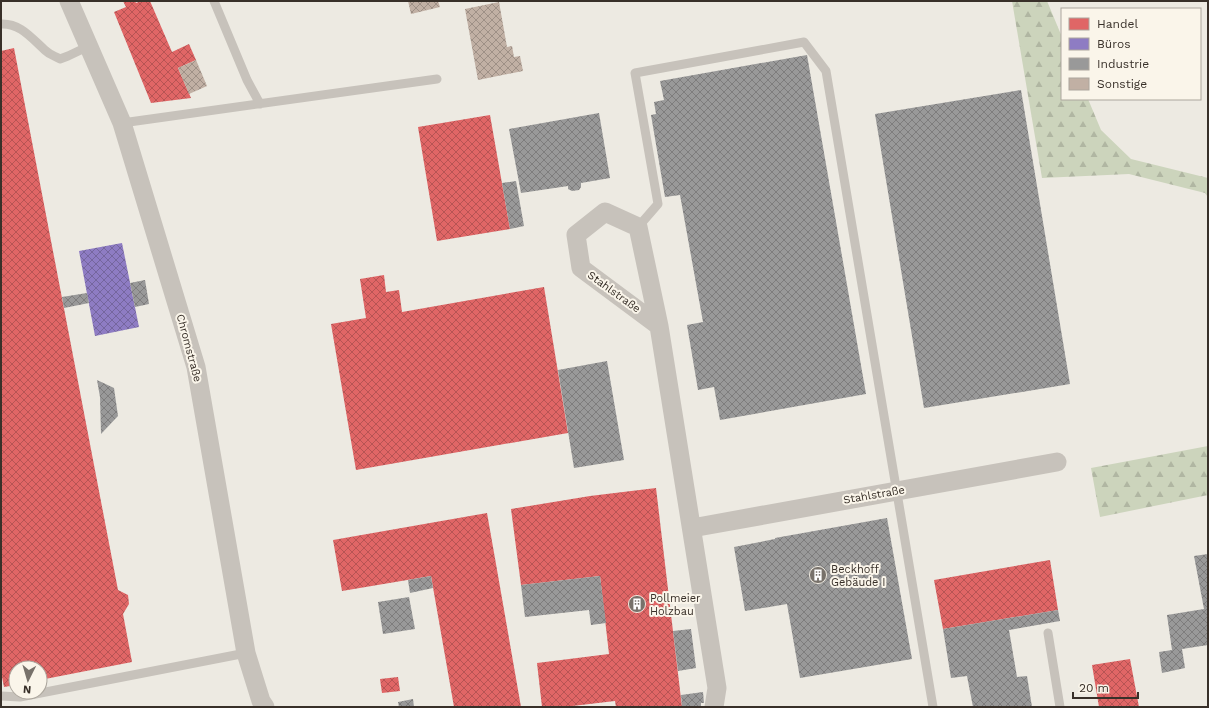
<svg xmlns="http://www.w3.org/2000/svg" width="1209" height="708" viewBox="0 0 1209 708" font-family="'Work Sans',sans-serif">
<style>
.forest{fill:url(#forest-firs)}
.shops{fill:url(#shops-cross-hatch)}
.offices{fill:url(#offices-cross-hatch)}
.industry{fill:url(#industry-cross-hatch)}
.building{fill:url(#building-cross-hatch)}
.lines{fill:none;stroke-linecap:round;stroke-linejoin:round}
.service{stroke:#c7c2bb;stroke-width:9}
.minor{stroke:#c7c2bb;stroke-width:19}
.labels{text-anchor:middle;dominant-baseline:central;stroke-width:4;stroke-linejoin:round;paint-order:stroke}
.street-label{font-size:11px;fill:#383029;stroke:#faf5ea}
.poi-label{font-size:11px;fill:#383029;stroke:#faf5ea;text-anchor:start}
</style>
<defs>
<pattern id="forest-firs" width="22" height="20" patternUnits="userSpaceOnUse"><rect width="22" height="20" fill="#ccd4bc"/><path d="M5 1l3.5 6h-7zM16 11l3.5 6h-7z" fill="#b0b6a2"/></pattern>
<pattern id="shops-cross-hatch" width="8" height="8" patternUnits="userSpaceOnUse"><rect width="8" height="8" fill="#e06666"/><path d="M0 0l8 8M0 8l8-8" fill="none" stroke="#b75454"/></pattern>
<pattern id="offices-cross-hatch" width="8" height="8" patternUnits="userSpaceOnUse"><rect width="8" height="8" fill="#8e7cc3"/><path d="M0 0l8 8M0 8l8-8" fill="none" stroke="#75669e"/></pattern>
<pattern id="industry-cross-hatch" width="8" height="8" patternUnits="userSpaceOnUse"><rect width="8" height="8" fill="#999"/><path d="M0 0l8 8M0 8l8-8" fill="none" stroke="#7e7d7d"/></pattern>
<pattern id="building-cross-hatch" width="8" height="8" patternUnits="userSpaceOnUse"><rect width="8" height="8" fill="#c1b0a4"/><path d="M0 0l8 8M0 8l8-8" fill="none" stroke="#9e9086"/></pattern>
</defs>
<rect width="100%" height="100%" fill="#edeae2"/>
<!-- forest -->
<path class="forest" d="M1012,1H1047L1062,37V99H1088L1101,130L1131,159L1208,178V197L1205,193L1129,174L1042,178Z
M1208,446V495L1100,517L1091,468Z"/>
<!-- shops -->
<path class="shops" d="M123,1H135L136,3L141,1H150L172,52L189,44L196,60L178,68L191,98L151,103L114,12L126,7Z
M14,48L118,590L128,595L129,604L123,614L132,662L40,680V668H16V685L4,687L1,672V51Z
M490,115L510,229L437,241L418,127Z
M384,275L386,292L399,290L402,312L544,287L568,433L356,470L331,324L366,318L360,279Z
M656,488L682,707H616L615,701L564,707H542L537,663L609,654L600,576L521,585L511,509L590,496Z
M487,513L496,564L521,707H454L431,576L342,591L333,540Z
M1050,560L1058,610L943,629L934,580Z
M1130,659L1139,707H1099L1092,665Z
M398,677L400,691L382,693L380,679Z"/>
<!-- offices -->
<path class="offices" d="M122,243L139,327L95,336L79,251Z"/>
<!-- industry -->
<path class="industry" d="M807,55L866,394L720,420L714,387L698,390L687,325L703,322L680,195L665,197L651,115L656,114L654,102L664,100L660,81Z
M1021,90L1070,384L924,408L875,114Z
M599,113L610,178L581,183V187L579,190L572,191L568,189V186L521,193L509,129Z
M516,181L524,226L510,229L502,183Z
M145,280L149,304L135,307L130,283Z
M87,293L89,303L64,308L62,297Z
M607,361L624,460L574,468L558,370Z
M97,380L114,388L118,416L101,434L100,397Z
M887,518L912,659L800,678L787,604L745,611L734,547L775,539V538Z
M1208,554V645L1182,649L1185,668L1162,673L1159,652L1172,650L1167,615L1204,609L1194,556Z
M431,576L433,588L410,593L408,580Z
M600,576L606,623L591,625L589,610L525,617L521,585Z
M409,597L415,629L383,634L378,602Z
M1058,610L1060,621L1009,630L1017,677L1027,676L1032,707H973L967,676L951,678L943,629Z
M691,629L696,668L678,671L673,631Z
M703,692L704,703H701V707H682L681,695Z
M413,699L414,707H399L398,702Z"/>
<!-- building -->
<path class="building" d="M408,1H438L440,7L411,14Z
M499,2L507,47L512,46L514,57L520,56L523,71L478,80L465,9Z
M196,60L207,86L189,94L178,68Z"/>
<g class="lines">
<!-- service -->
<path class="service" d="M214,1L247,80L260,104
M1,24C21,23 32,39 46,51C50,55 55,56 60,59L68,56L89,46
M122,123L437,79
M638,227L658,204L635,73L804,42L826,71L933,707
M1048,633L1060,707
M1,696L20,697L246,653"/>
<!-- minor -->
<path class="minor" d="M69,1L122,123L196,367L246,653L261,701L265,707
M659,326L581,268L576,235L605,212L638,227L659,326L717,688L714,707
M692,528L1057,462"/>
</g>
<!-- icons -->
<defs>
<g id="building-disc" transform="scale(0.9)"><circle r="9.5" fill="#77716a" stroke="#faf5ea"/><path d="M-4-6H4V6H1V3H-1V6H-4ZM-2.5-4.3h1.7v1.8h-1.7ZM.8-4.3h1.7v1.8H.8ZM-2.5-1h1.7V.8h-1.7ZM.8-1h1.7V.8H.8Z" fill="#fff"/></g>
</defs>
<g fill-rule="evenodd">
<use href="#building-disc" x="818" y="575"/>
<use href="#building-disc" x="637" y="604"/>
</g>
<g class="labels">
<!-- street labels -->
<g class="street-label">
<text transform="translate(614 292) rotate(36)">Stahlstraße</text>
<text transform="translate(189 348) rotate(75)">Chromstraße</text>
<text transform="translate(874 495) rotate(-10)">Stahlstraße</text>
</g>
<!-- poi labels -->
<g class="poi-label">
<text x="831" y="569">Beckhoff<tspan x="831" dy="13">Gebäude I</tspan></text>
<text x="650" y="598">Pollmeier<tspan x="650" dy="13">Holzbau</tspan></text>
</g>
</g>
<!-- border -->
<rect width="1209" height="708" fill="none" stroke="#383029" stroke-width="4"/>
<!-- legend -->
<rect x="1061" y="8" width="140" height="92" fill="#faf5ea" stroke="#aca69d"/>
<rect x="1069" y="18" width="20" height="12" fill="#e06666" stroke="#aca69d"/>
<text x="1097" y="28" font-size="12" fill="#383029">Handel</text>
<rect x="1069" y="38" width="20" height="12" fill="#8e7cc3" stroke="#aca69d"/>
<text x="1097" y="48" font-size="12" fill="#383029">Büros</text>
<rect x="1069" y="58" width="20" height="12" fill="#999999" stroke="#aca69d"/>
<text x="1097" y="68" font-size="12" fill="#383029">Industrie</text>
<rect x="1069" y="78" width="20" height="12" fill="#c1b0a4" stroke="#aca69d"/>
<text x="1097" y="88" font-size="12" fill="#383029">Sonstige</text>
<!-- north arrow -->
<g transform="translate(28 680) rotate(185)"><circle r="19" fill="#faf5ea" stroke="#aca69d"/>
<path d="M0-3L7 15L0 10L-7 15Z" fill="#77716a"/>
<text y="-6" font-size="11" font-weight="bold" text-anchor="middle" fill="#383029">N</text>
</g>
<!-- scale -->
<path d="M1073 692v6h65v-6" fill="none" stroke="#383029" stroke-width="2"/>
<text x="1079" y="692" font-size="12" fill="#383029" stroke="#faf5ea" stroke-width="3" paint-order="stroke">20 m</text>
</svg>
